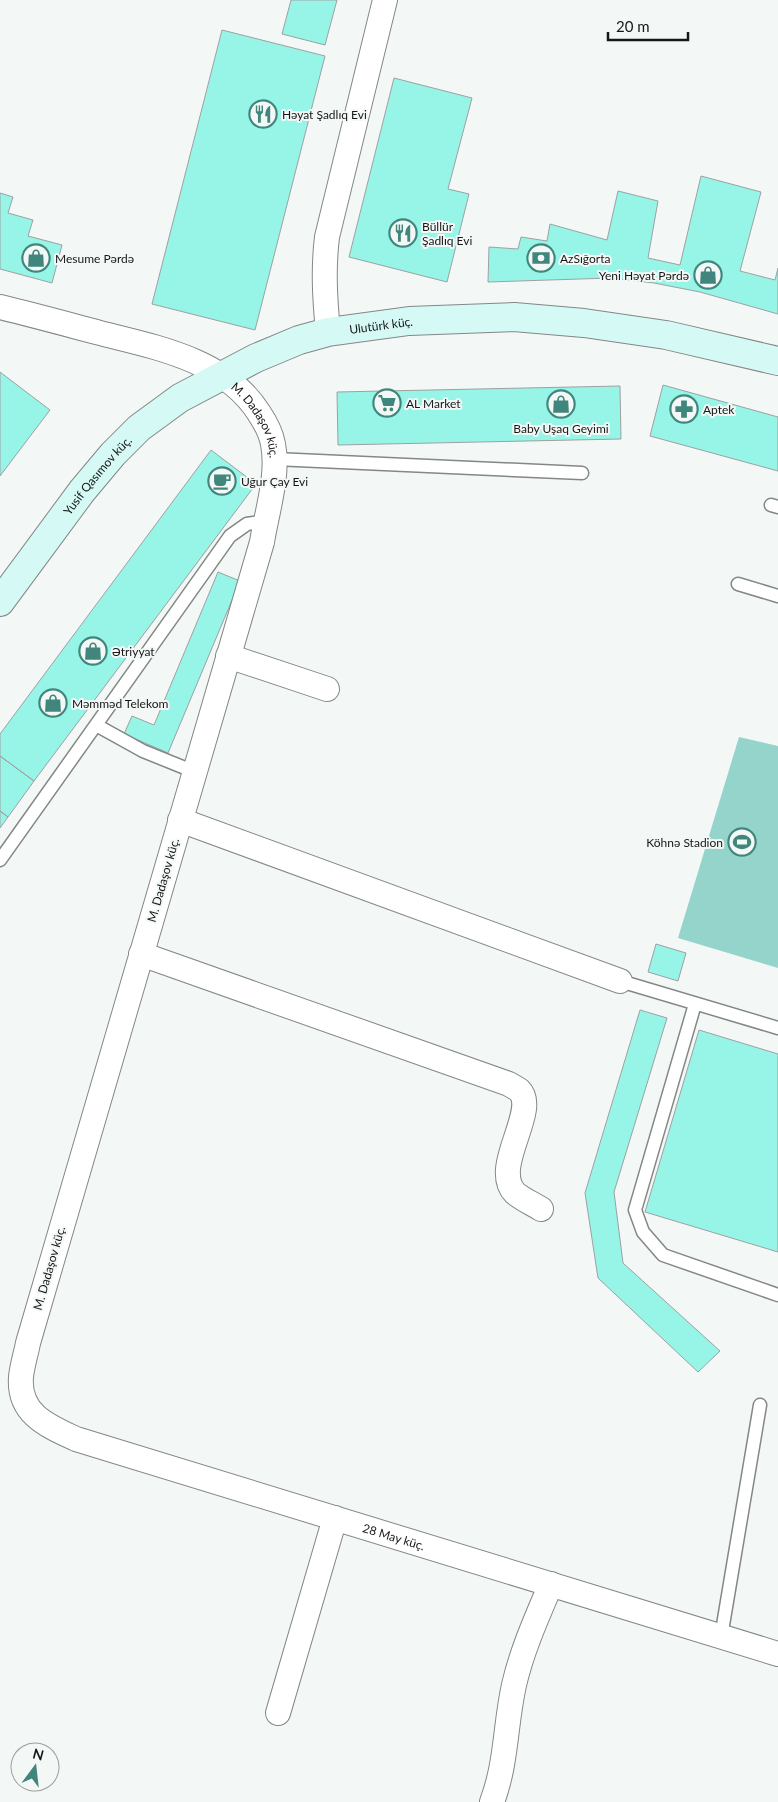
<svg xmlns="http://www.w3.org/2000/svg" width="778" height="1802" viewBox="0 0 778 1802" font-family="Lato,sans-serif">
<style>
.green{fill:#95d4ca}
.building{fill:#96f5e7;stroke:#9da1a1}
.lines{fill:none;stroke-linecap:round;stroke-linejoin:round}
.lane-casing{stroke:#838786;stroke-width:15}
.street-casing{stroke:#838786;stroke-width:26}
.secondary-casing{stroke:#838786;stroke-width:30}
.lane{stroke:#fff;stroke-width:12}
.street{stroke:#fff;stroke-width:24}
.secondary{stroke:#d5faf5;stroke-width:28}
.labels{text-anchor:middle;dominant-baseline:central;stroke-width:4;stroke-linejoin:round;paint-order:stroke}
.poi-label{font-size:12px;fill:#161717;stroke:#f3f8f7;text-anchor:start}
.street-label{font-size:12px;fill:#161717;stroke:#f3f8f7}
</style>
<rect width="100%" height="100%" fill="#f3f8f7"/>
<!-- green -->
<path class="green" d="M739,737L778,746V968L678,938Z"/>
<!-- building -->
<path class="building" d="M291,0H337L325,45L282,34Z
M222,30L325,56L255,330L152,304Z
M394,78L472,98L448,189L469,194L447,282L349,257Z
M701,176L761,192L740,271L775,280L778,268V314L700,292L654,283L611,278L488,282L489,247L518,249L521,237L547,241L550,224L607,240L618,191L658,201L648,258L680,265Z
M0,193L13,197L8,213L33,220L28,236L62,245L52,283L0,269Z
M0,372L50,410L0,476Z
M663,385L778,417V471L650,436Z
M620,386L621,439L338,445L337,392Z
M211,450L256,484L34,781L0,756V734Z
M218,572L240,581L168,753L124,734L132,716L154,725Z
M0,756L34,781L8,817L0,811Z
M0,811L8,817L0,828Z
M656,944L686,953L678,981L648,972Z
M640,1010L667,1018L614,1192L623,1263L720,1351L698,1372L598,1278L585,1193Z
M699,1030L778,1054V1252L645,1212Z"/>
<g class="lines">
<!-- lane casing -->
<g class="lane-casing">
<path id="lane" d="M275,459L582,473
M771,505L778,507
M738,584L778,596
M96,725L143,751L195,772
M0,860L230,536L247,524L265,521
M620,981L778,1028
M695,1004L635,1210L643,1232L663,1255L778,1295
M721,1637L760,1405"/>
</g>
<!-- street casing -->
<g class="street-casing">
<g id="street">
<path id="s1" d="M0,307C33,315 66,324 100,333C155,347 226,360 259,413C265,422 271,433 273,444C279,475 267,511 262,542L28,1343C26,1354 22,1366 21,1377C18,1414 48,1426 76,1439L778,1654"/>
<path d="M328,332C325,300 323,270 327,237L385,0"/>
<path d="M228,656L327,689"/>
<path d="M180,820L620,981"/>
<path d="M141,954L509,1084C512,1086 516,1088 519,1090C540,1110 490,1167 515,1193C522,1199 533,1204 541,1209"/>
<path d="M278,1713L335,1518"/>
<path d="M492,1802C507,1762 505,1725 514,1685C522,1650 537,1617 551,1584"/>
</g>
</g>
<!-- secondary casing -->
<g class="secondary-casing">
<g id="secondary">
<path id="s2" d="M0,602L82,491L113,454L139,428L180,398L256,358L299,340L328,332L409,321L514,317L584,323L666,335L778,361"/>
</g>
</g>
<!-- lane -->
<use href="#lane" class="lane"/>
<!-- street -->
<use href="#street" class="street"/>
<!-- secondary -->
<use href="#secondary" class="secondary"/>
</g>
<!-- icons -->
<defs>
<g id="restaurant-ring" transform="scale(1.4375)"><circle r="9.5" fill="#f3f8f7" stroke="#40867c" stroke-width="1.5"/><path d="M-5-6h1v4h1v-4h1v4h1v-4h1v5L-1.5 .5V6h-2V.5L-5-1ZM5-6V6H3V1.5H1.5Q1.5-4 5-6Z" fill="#40867c"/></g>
<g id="shop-ring" transform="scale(1.4375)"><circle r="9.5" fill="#f3f8f7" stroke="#40867c" stroke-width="1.5"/><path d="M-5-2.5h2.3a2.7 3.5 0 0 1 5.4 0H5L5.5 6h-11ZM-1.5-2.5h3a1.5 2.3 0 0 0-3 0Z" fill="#40867c"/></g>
<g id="bank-ring" transform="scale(1.4375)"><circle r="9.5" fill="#f3f8f7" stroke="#40867c" stroke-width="1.5"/><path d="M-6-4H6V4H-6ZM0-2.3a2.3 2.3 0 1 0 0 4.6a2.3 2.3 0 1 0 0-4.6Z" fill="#40867c"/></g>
<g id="supermarket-ring" transform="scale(1.4375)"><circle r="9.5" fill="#f3f8f7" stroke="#40867c" stroke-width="1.5"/><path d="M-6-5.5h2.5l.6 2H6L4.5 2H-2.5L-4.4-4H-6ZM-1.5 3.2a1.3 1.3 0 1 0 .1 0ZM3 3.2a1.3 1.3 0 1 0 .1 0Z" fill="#40867c"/></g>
<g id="pharmacy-ring" transform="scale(1.4375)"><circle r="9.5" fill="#f3f8f7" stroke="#40867c" stroke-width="1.5"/><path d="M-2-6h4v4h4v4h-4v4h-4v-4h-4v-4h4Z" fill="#40867c"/></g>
<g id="cafe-ring" transform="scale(1.4375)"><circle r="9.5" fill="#f3f8f7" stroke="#40867c" stroke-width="1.5"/><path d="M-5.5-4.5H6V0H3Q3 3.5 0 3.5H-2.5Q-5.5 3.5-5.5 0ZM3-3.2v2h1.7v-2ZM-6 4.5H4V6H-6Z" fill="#40867c"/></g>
<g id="stadium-ring" transform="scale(1.4375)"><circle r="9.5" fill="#f3f8f7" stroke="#40867c" stroke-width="1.5"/><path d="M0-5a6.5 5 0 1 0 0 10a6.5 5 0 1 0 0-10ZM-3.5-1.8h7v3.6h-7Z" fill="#40867c"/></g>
</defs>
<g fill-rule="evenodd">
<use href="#restaurant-ring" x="263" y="114"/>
<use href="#restaurant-ring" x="403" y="233"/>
<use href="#shop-ring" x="36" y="258"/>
<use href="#bank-ring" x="541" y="258"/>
<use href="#shop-ring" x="708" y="275"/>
<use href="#supermarket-ring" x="387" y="403"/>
<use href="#shop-ring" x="561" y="404"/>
<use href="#pharmacy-ring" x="684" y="409"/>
<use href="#cafe-ring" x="222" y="481"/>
<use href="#shop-ring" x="93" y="651"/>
<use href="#shop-ring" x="53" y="703"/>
<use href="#stadium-ring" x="742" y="842"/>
</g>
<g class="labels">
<!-- poi labels -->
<g class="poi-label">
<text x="282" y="114">Həyat Şadlıq Evi</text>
<text x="422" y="226">Büllür<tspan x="422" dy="14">Şadlıq Evi</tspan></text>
<text x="55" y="258">Mesume Pərdə</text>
<text x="560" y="258">AzSığorta</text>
<text x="689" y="275" text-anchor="end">Yeni Həyat Pərdə</text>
<text x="406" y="403">AL Market</text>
<text x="703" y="409">Aptek</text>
<text x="561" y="428" text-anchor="middle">Baby Uşaq Geyimi</text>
<text x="241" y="481">Uğur Çay Evi</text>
<text x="112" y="651">Ətriyyat</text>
<text x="72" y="703">Məmməd Telekom</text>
<text x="723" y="842" text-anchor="end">Köhnə Stadion</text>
</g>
<!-- street labels -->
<g class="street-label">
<text stroke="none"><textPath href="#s2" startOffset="490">Ulutürk küç.</textPath></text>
<text stroke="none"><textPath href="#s1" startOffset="291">M. Dadaşov küç.</textPath></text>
<text stroke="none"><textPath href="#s2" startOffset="160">Yusif Qasımov küç.</textPath></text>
<text transform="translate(163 880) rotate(-74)">M. Dadaşov küç.</text>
<text transform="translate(49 1268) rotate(-74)">M. Dadaşov küç.</text>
<text stroke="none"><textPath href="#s1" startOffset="1711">28 May küç.</textPath></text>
</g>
</g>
<!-- north arrow -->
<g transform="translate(35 1767) rotate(15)"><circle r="24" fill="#f3f8f7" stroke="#9b9e9d"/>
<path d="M0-4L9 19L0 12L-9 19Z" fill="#40867c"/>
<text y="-8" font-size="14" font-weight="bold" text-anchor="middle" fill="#161717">N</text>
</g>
<!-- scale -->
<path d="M608 32v8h80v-8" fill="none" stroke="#161717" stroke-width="2.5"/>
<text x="616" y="32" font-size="15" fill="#161717" stroke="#f3f8f7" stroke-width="4" paint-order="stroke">20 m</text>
</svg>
